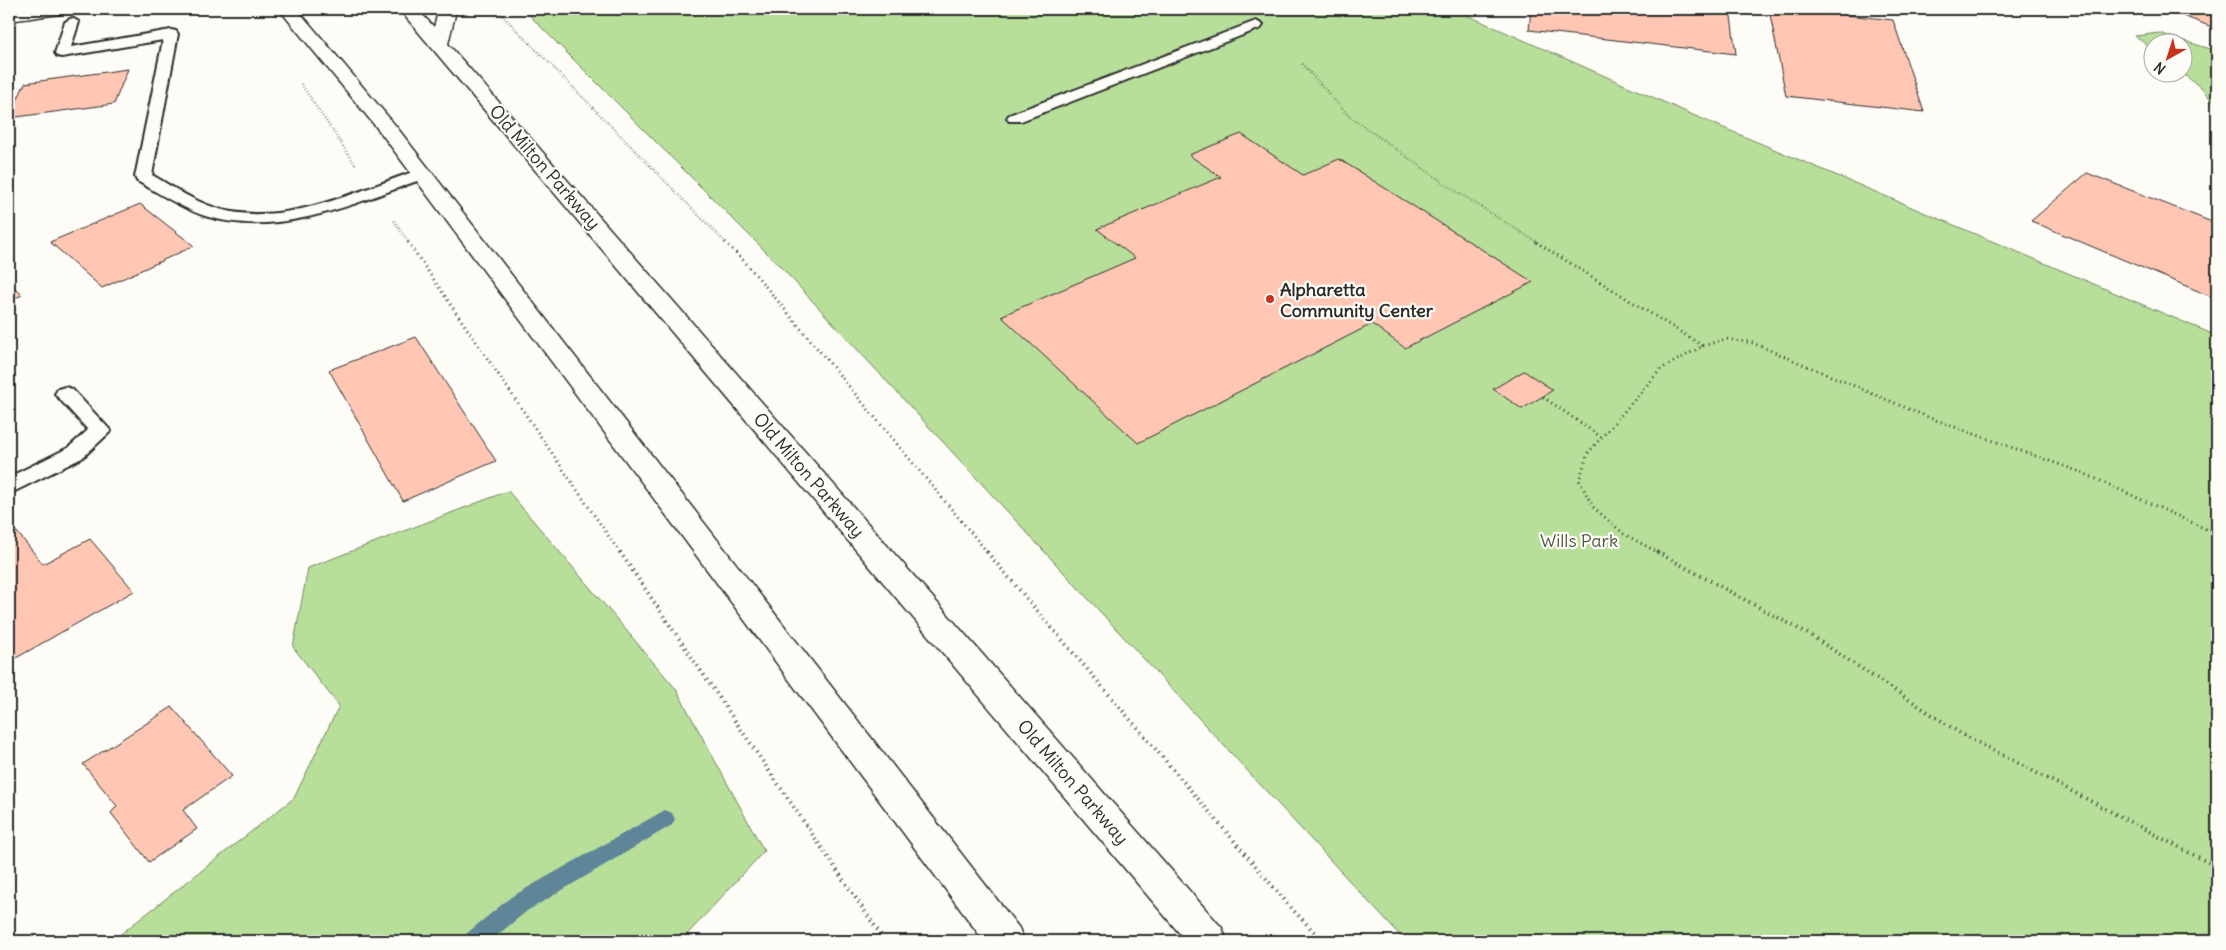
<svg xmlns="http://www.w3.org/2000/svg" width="2226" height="950" viewBox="0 0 2226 950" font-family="Delius,sans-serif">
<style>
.green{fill:#b8df9a;stroke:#728562}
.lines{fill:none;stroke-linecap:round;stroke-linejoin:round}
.stream{fill:#5f8599;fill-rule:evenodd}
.building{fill:#ffc7b3;stroke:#2b2b2b}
.lane-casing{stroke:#2b2b2b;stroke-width:4}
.secondary-casing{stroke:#2b2b2b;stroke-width:3}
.path-far2{stroke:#2b2b2b;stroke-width:2.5;stroke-dasharray:0.5 2.5;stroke-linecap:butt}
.path-far1{stroke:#2b2b2b;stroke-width:3;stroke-dasharray:1 4;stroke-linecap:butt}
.path{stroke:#2b2b2b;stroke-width:4;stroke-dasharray:1 4.5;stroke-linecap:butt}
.lane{fill:#fdfcf7;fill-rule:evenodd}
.secondary{fill:#fdfcf7;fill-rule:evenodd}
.poi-dot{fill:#c8321e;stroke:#fdfcf7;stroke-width:2}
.labels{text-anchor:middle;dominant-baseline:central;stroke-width:4.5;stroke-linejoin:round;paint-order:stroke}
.street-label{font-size:18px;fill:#2b2b2b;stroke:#fdfcf7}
.poi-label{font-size:18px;font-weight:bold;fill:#2b2b2b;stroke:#fdfcf7;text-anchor:start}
.park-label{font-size:18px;fill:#4e5847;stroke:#fdfcf7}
</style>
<rect width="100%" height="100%" fill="#fdfcf7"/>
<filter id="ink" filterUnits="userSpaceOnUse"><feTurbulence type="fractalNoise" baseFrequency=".02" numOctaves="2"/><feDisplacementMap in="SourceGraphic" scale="10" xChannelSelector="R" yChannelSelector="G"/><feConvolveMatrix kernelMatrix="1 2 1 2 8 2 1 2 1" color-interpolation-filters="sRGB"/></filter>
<g filter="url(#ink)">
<!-- green -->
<path class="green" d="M523,9H1453L1693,115L2217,336V941H1405L780,266Z
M2159,33L2217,51V106L2200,87L2182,73L2184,42H2154L2153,50L2135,36Z
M508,491L676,689L764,851L681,941H112L294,798L339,706L293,647L308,568Z"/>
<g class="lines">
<!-- stream -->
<path class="stream" d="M665,810L672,813L675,819L672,825L527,911L490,941H463L466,934L511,897Z"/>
</g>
<!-- building -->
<path class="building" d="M1531,9H1730L1736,54L1529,30Z
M1769,9H1791L1893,20L1924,112L1786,96Z
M2165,9H2217V29Z
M128,69L114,104L9,118L25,83Z
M1241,134L1303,175L1339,159L1533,282L1405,348L1372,324L1138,443L1001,316L1135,258L1097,229L1221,177L1189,155Z
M2087,173L2217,224V299L2031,221Z
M140,204L194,246L102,288L50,242Z
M9,282L22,295L9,301Z
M416,337L496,461L403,501L329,370Z
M1524,371L1553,390L1522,409L1493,389Z
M17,532L43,564L90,539L134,591L9,662V536Z
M172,707L232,776L183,810L197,829L149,862L111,813L117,806L83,764Z"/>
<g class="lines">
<!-- lane casing -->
<g class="lane-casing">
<path id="lane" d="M72,18L79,22L71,47L171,30L176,31L178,34L152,175C173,187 193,201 216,208C281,229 356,191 416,171H428L430,174L428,177C357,202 281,239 205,216C181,208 159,193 137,181L135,177L163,40L62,57L57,56L55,53L65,22Z
M1256,21L1263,25L1261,28L1021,121H1009L1007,118L1009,115Z
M65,387L72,389L111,431L82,458L9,494V477L68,448L88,430L55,394L58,389Z"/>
</g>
<!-- secondary casing -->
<g class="secondary-casing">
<path id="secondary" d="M22,9H69L66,13L60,14L9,21V11Z
M279,9H297L395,125L1019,928L1024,941H984L381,133Z
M399,9H417L434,27L437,15L435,9H453L455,15L448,44L1222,928L1227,941H1186Z"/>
</g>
<!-- path-far2 -->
<path class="path-far2" d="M496,9L726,243
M1302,64L1349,116L1451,188L1538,243
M301,84L355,164
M394,221L409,243"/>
<!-- path-far1 -->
<path class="path-far1" d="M408,242L620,553
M725,242L746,263L988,553
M1536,242L1703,346L1661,369L1588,453L1579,480L1593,507L1624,534L1659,553
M1703,346L1726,339L1753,343L1930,418L2083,473L2217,534
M1543,397L1601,437"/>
<!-- path -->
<path class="path" d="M620,552L885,941
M987,552L1294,911L1323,941
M1657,552L1810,635L1960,733L2217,867"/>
<!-- lane -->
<use href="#lane" class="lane"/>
<!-- secondary -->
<use href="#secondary" class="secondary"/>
</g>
</g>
<!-- markers -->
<circle class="poi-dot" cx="1270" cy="299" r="5"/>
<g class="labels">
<!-- street labels -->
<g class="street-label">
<text transform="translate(545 167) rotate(49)">Old Milton Parkway</text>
<text transform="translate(809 475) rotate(49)">Old Milton Parkway</text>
<text transform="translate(1073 782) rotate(49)">Old Milton Parkway</text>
</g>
<!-- poi labels -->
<g class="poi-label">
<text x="1280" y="289">Alpharetta<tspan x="1280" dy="21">Community Center</tspan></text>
</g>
<!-- park labels -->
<g class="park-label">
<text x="1579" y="540">Wills Park</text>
</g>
</g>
<!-- margin -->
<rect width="2226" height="950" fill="none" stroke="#fdfcf7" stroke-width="30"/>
<rect x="15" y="15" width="2196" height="920" fill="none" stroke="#2b2b2b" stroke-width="2" filter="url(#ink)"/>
<!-- north arrow -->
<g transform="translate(2168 58) rotate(219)"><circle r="24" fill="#fdfcf7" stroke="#a9a8a5"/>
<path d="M0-4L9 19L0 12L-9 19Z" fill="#c8321e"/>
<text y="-8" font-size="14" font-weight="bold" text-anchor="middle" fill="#2b2b2b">N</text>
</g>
</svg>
